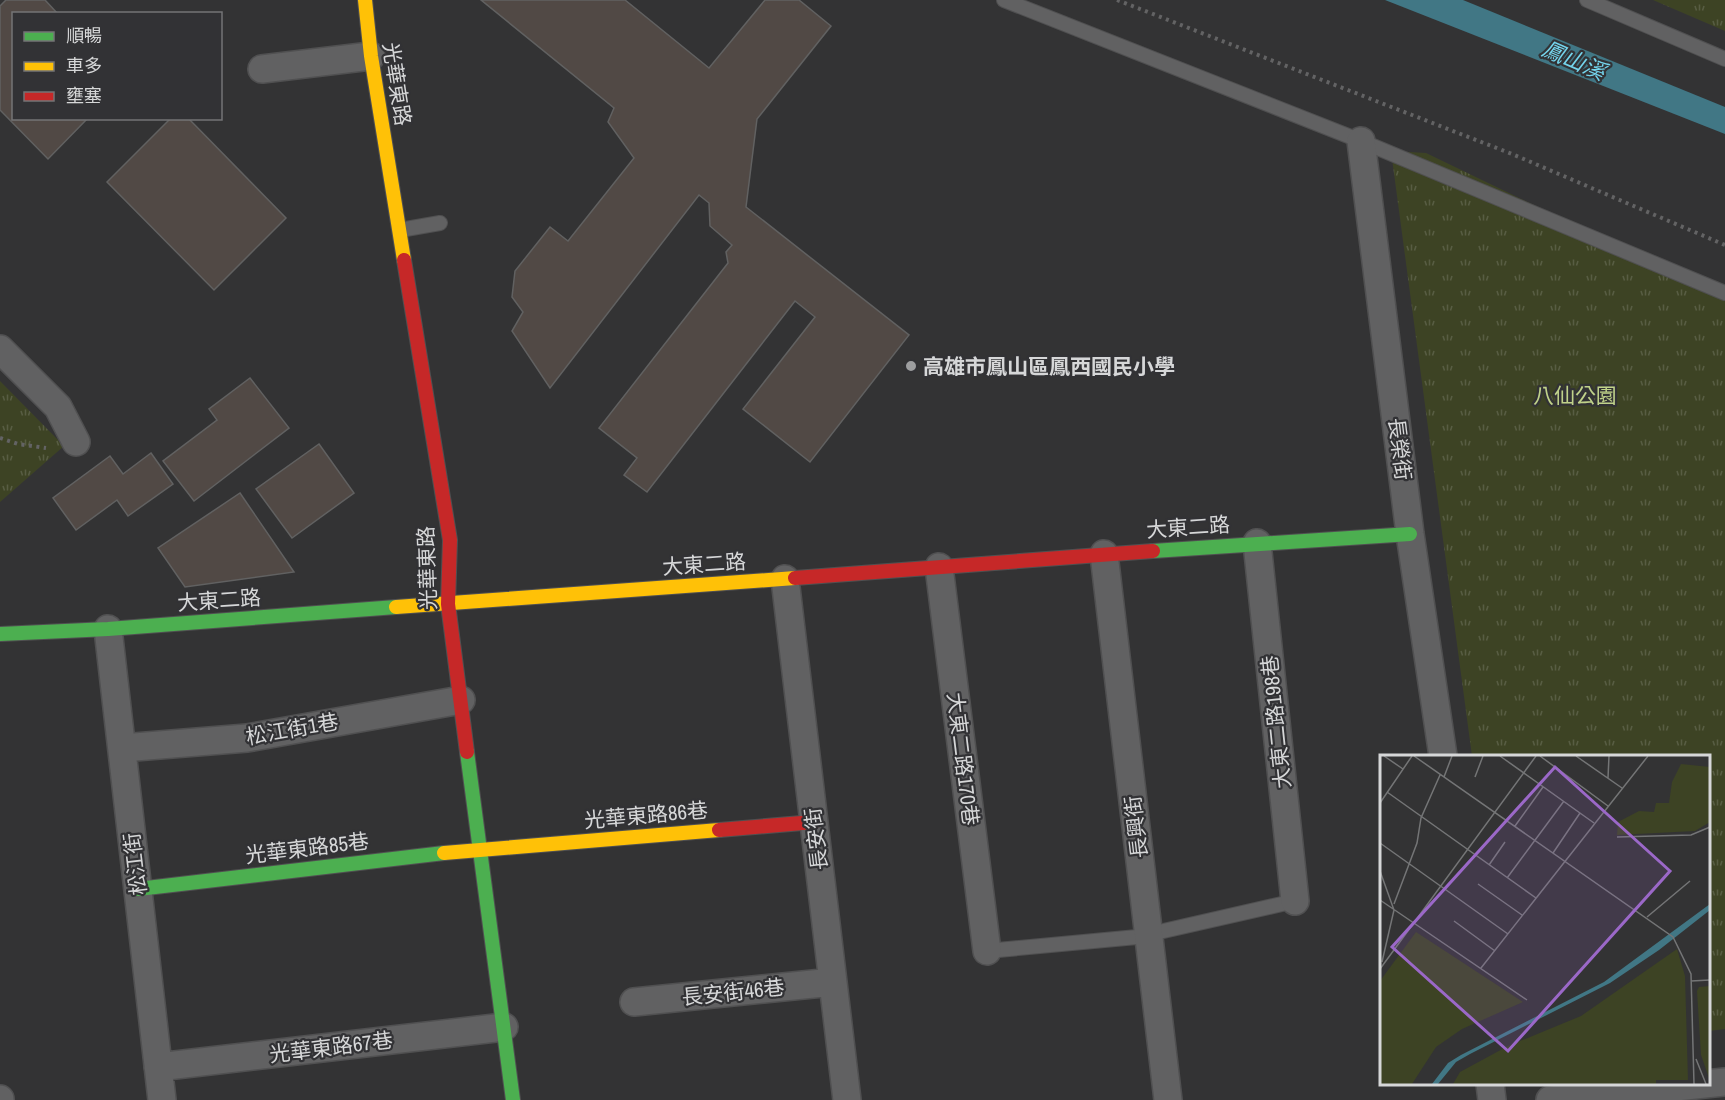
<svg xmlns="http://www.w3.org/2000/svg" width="1725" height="1100" viewBox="0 0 1725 1100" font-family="'Archivo Narrow','Noto Sans TC',sans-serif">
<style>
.grass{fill:url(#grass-tufts)}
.water{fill:#417785}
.building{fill:#514945;stroke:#616161;stroke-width:1.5}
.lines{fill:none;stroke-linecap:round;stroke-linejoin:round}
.lane-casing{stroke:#505051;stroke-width:16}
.street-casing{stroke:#505051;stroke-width:30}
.fast-casing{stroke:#505051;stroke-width:16}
.slow-casing{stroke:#505051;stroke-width:16}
.jam-casing{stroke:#505051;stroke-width:16}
.path{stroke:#636364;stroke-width:4;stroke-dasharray:3 4.5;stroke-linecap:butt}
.lane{stroke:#616162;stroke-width:14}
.street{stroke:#616162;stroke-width:27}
.fast{stroke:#4caf50;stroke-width:14}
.slow{stroke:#ffc107;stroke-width:14}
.jam{stroke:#c62828;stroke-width:14}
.poi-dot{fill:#9d9e9f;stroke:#323235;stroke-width:2}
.labels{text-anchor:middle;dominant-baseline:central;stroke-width:4.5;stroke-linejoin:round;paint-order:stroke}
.street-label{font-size:21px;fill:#d6d7d8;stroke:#323235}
.poi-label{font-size:21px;font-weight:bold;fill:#d6d7d8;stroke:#323235;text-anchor:start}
.park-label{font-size:21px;fill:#c0d28a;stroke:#323235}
.water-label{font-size:22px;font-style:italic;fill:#74d4ec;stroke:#323235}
.inset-road{fill:none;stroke:#747576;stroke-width:1.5}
.view{fill:#9b68c8;fill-opacity:0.15;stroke:#9b68c8;stroke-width:3}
.inset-edge{fill:none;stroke:#d6d7d8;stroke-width:3}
</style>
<defs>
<pattern id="grass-tufts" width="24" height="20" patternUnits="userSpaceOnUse" patternTransform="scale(1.5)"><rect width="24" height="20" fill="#3d4324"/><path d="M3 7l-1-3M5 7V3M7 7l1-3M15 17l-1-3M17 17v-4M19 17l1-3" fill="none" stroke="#585d43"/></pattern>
</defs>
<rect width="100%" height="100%" fill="#333334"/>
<!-- grass -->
<path class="grass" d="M1653,0H1725V31Z
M1391,151L1426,153L1725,297V1029L1709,1031L1708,756H1472Z
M0,381L64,446L0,502Z"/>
<!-- water -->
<path class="water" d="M1385,0H1463L1725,107V134Z"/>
<!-- building -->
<path class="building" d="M6,0H45L58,14H14V118H88L48,159L0,110V6Z
M481,0H625L709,68L765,0H799L831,26L757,119L746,207L909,335L810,462L743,409L815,317L795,301L647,492L624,475L637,458L599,428L728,263L726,252L732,245L710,226L709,203L699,195L550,388L512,331L523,312L512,297L515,271L550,227L568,241L634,158L608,122L614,108Z
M171,118H188L286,218L214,290L107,182Z
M250,378L289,428L194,501L163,461L217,420L209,409Z
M319,444L354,493L292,538L256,489Z
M151,453L173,484L128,516L117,500L76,530L53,498L110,456L123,474Z
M240,493L294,572L185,587L158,548Z"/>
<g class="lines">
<!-- lane casing -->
<g class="lane-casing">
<path id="lane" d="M1004,0L1361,141L1725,293
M1587,0L1725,59
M400,230L440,223
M987,951L1137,937L1295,901"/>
</g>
<!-- street casing -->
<g class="street-casing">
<path id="street" d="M262,69L371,56
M1361,141L1410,534L1443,756
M0,349L58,407L76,442
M1257,543L1295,901
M1104,554L1168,1100
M939,567L987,951
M785,579L847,1100
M108,629L162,1100
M122,748L247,738L461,700
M634,1002L833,982
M158,1067L504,1027
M1490,1084L1492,1100
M0,1099V1100
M1550,1100L1725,1082"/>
</g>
<!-- fast casing -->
<g class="fast-casing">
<path id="fast" d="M1153,551L1410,534
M0,634L108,629L396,607
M467,752L513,1100
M138,889L444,853"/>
</g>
<!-- slow casing -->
<g class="slow-casing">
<path id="slow" d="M365,0L371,56L404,260
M396,607L795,578
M444,853L719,830"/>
</g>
<!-- jam casing -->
<g class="jam-casing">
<path id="jam" d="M404,260L450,540L448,604L467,752
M795,578L1153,551
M719,830L814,822"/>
</g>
<!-- path -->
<path class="path" d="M1117,0L1512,154L1725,245
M0,438L18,444L46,448"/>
<!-- lane -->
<use href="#lane" class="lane"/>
<!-- street -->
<use href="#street" class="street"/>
<!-- fast -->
<use href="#fast" class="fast"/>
<!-- slow -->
<use href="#slow" class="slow"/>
<!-- jam -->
<use href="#jam" class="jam"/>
</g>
<!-- markers -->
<circle class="poi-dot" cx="911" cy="366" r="6"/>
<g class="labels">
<!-- street labels -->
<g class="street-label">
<text transform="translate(397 84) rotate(81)">光華東路</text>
<text transform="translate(1400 449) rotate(83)">長榮街</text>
<text transform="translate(1188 527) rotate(-4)">大東二路</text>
<text transform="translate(704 564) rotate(-4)">大東二路</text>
<text transform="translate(427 568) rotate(-92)">光華東路</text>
<text transform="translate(219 600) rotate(-4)">大東二路</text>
<text transform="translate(1276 722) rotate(-96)">大東二路198巷</text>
<text transform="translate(292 729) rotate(-10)">松江街1巷</text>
<text transform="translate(963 759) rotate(83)">大東二路170巷</text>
<text transform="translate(646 815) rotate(-5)">光華東路86巷</text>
<text transform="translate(1136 827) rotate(-97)">長興街</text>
<text transform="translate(816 839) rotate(-97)">長安街</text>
<text transform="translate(307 848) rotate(-7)">光華東路85巷</text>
<text transform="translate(135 864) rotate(-97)">松江街</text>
<text transform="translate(733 992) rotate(-6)">長安街46巷</text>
<text transform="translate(331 1047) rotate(-7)">光華東路67巷</text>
</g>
<!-- poi labels -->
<g class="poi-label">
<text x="923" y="366">高雄市鳳山區鳳西國民小學</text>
</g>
<!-- park labels -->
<g class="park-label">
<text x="1575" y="395">八仙公園</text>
</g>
<!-- water labels -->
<g class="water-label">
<text transform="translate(1574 60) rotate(23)">鳳山溪</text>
</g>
</g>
<!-- overview -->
<g transform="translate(1380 755)">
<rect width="330" height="330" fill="#333334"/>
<path d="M301,9L330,12V67L315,76L237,80L238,67L259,56L274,57L276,48H289L292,27ZM36,177L143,247L82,274L56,292L32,329H0V226ZM297,194L305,221L308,325H276V329H73L80,317L128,291L201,261ZM330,231V326L321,300L317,236L319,232Z" fill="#3d4324"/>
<path d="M330,149V155L279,195L230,228L90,299L76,307L58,329H52L68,308L81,300L224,227Z" fill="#417785"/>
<path class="inset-road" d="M4,1L23,14M34,1L293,182L311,219L314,329M120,1L214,68M160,1L228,51M196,1L242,33M64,22L72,1M95,22L103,1M228,23L229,1M7,37L156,143M0,48L32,1M135,71L163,32M237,82L311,80L330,72M0,88L128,179M173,98L200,58M109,110L125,87M0,116L14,155L2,207M127,123L184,46M98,129L142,160M0,145L147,245M14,149L37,88L41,63L60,20M267,162L310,126M74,166L115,196M101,213L268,1M0,214L156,1M311,226L330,225M316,304L326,329"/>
<path class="view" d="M175,12L290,116L128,296L12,192Z"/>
<rect width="330" height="330" class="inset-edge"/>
</g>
<!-- legend -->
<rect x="12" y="12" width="210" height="108" fill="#323235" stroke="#747476" stroke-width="1.5"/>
<rect x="24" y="32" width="30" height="9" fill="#4caf50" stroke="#747476" stroke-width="1.5"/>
<text x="66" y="42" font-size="18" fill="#d6d7d8">順暢</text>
<rect x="24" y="62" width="30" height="9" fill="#ffc107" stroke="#747476" stroke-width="1.5"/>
<text x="66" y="72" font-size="18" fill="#d6d7d8">車多</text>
<rect x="24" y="92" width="30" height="9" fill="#c62828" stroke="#747476" stroke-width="1.5"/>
<text x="66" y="102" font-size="18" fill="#d6d7d8">壅塞</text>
</svg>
